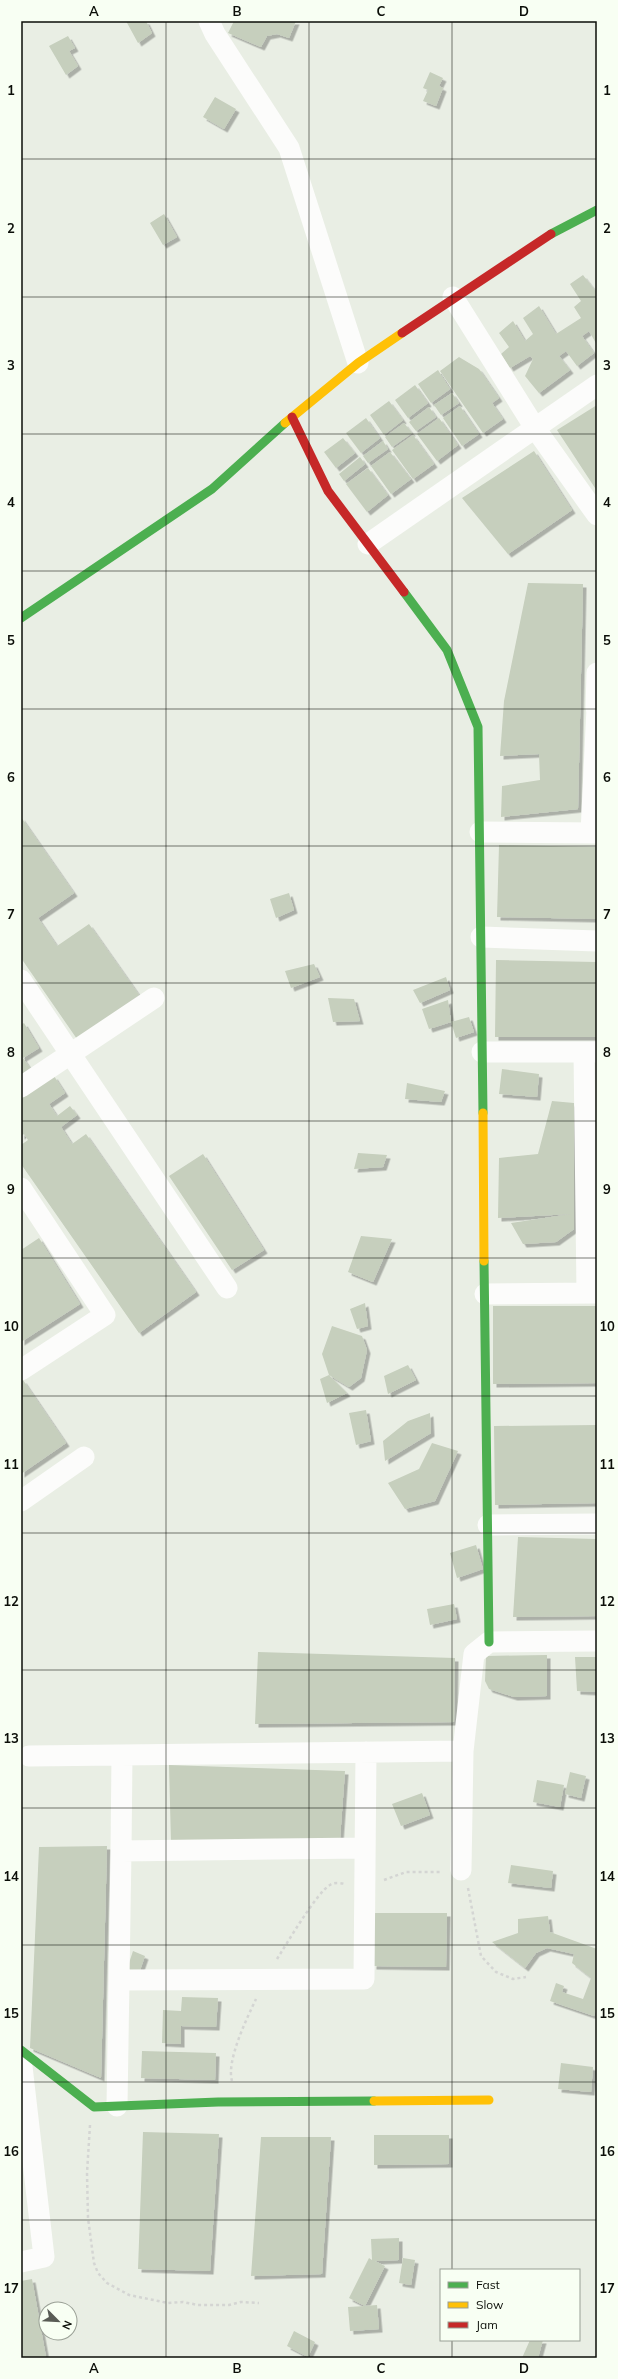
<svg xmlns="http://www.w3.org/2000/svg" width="618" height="2379" viewBox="0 0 618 2379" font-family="Mulish,sans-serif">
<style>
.building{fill:#c6cfbd;filter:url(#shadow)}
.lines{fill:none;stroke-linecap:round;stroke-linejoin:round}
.path{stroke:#d4d5d3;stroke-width:2.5;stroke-dasharray:3 3;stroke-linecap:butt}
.street{stroke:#fcfcfb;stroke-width:21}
.fast{stroke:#4caf50;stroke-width:9}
.slow{stroke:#ffc107;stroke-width:9}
.jam{stroke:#c62828;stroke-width:9}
.grid{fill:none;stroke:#0b0e08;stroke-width:1;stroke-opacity:0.55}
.neatline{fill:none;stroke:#0b0e08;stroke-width:1.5}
.grid-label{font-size:13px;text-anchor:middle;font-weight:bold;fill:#0b0e08}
</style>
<defs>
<filter id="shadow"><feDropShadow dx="3.5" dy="3.5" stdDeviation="0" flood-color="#0004"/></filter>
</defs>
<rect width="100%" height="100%" fill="#e9eee4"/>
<!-- building -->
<path class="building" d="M126,21H146L152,33L138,43Z
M234,21H296L289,38L277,34L267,36L261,47L228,33Z
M68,36L75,48L69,51L78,66L66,75L49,46Z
M430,72L443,78L439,86L443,88L436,106L423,101L428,90L423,88Z
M215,97L236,109L224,129L203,117Z
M164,214L177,237L163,245L150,223Z
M583,275L597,293V345L589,331L582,336L594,353L577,366L566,351L559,356L570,370L539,393L525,376L533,359L530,356L510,368L501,354L509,347L499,333L513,321L525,341L533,334L523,318L539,306L556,334L581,318L574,307L581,301L570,284Z
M459,357L479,369L499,398L492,403L503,419L483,433L440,371Z
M438,370L450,389L431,403L418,384Z
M415,385L428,403L408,418L395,400Z
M452,393L459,403L441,415L434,405Z
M389,401L403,420L384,435L370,415Z
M597,405V491L557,430Z
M460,406L479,434L462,446L443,418Z
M429,407L436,417L416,431L409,422Z
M366,418L380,438L361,453L346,433Z
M439,418L458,445L437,461L417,434Z
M404,423L412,433L392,447L385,437Z
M413,435L434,464L413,479L392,450Z
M343,438L355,453L336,468L324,452Z
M383,441L388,449L368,463L363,456Z
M534,451L572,510L508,554L462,498Z
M390,452L411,479L391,494L371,466Z
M360,457L365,464L344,481L339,474Z
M368,468L388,495L367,512L346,484Z
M528,583L583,584L578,809L501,817L502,786L540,780L539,754L500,756L504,701Z
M21,817L74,893L38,918L57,946L89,924L139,995L77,1039L21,958Z
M499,845L597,847V919L497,917Z
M289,893L294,910L276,918L270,899Z
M496,960L597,962V1037H495Z
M314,964L320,977L291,988L285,971Z
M446,977L450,990L420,1003L413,990Z
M328,998L354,999L360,1021L333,1022Z
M448,1000L451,1022L429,1029L422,1009Z
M469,1017L474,1032L456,1038L451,1022Z
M24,1023L39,1048L23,1058L32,1071L21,1078V1025Z
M502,1069L539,1074L537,1097L499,1094Z
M54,1076L65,1093L49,1104L57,1116L70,1106L77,1115L61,1127L72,1144L86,1134L196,1292L139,1333L21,1164V1145L28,1140L24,1134L21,1136V1099Z
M407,1083L445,1091L441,1102L405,1099Z
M552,1101L574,1103V1229L556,1242L523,1244L511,1223L571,1214L498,1218L499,1158L538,1154Z
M358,1153L387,1155L383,1167L354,1169Z
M203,1154L264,1250L232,1270L169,1176Z
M361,1236L392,1239L373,1282L348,1272Z
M39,1238L80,1304L21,1342V1250Z
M365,1303L368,1326L357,1329L350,1309Z
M493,1306H597V1383L493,1384Z
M332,1326L362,1336L367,1350L361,1378L349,1387L329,1375L322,1354Z
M408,1365L416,1380L388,1394L384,1376Z
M329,1375L347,1393L327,1403L320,1379Z
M23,1380L66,1443L21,1474V1381Z
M366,1410L371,1441L356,1445L349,1413Z
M430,1413L431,1433L385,1461L383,1441L408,1421Z
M597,1425V1503L495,1505L494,1426Z
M432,1443L458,1451L435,1501L405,1509L388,1483L419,1469Z
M518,1537L597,1539V1616L513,1617Z
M476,1545L483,1569L457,1578L450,1553Z
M454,1604L457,1619L430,1625L427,1609Z
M258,1652L455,1658L454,1722L255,1724Z
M547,1655V1696L514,1697L489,1689L485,1681L486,1656Z
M575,1657H597V1692L577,1691Z
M169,1765L345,1771L340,1839L171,1842Z
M570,1772L586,1776L581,1798L565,1794Z
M537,1780L564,1785L560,1807L533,1802Z
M422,1793L430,1815L401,1826L392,1804Z
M107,1846L101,2078L30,2048L39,1847Z
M511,1865L553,1871L551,1888L508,1883Z
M374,1913H447L446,1967L373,1966Z
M548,1916L550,1932L597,1949V2006L594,2016L550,2001L556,1983L564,1986L562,1992L583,1999L591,1978L572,1963L574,1954L547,1948L536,1953L525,1968L492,1942L518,1933V1919Z
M133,1951L145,1956L139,1973L127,1969Z
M182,1997L218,1998L216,2027L181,2026V2044L162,2043L163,2010L181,2011Z
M142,2051L216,2053L215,2080L141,2078Z
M561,2063L593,2067L591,2092L558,2089Z
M143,2132L219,2134L210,2271L138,2269Z
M374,2135H449V2164L374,2165Z
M261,2137H331L322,2274L251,2276Z
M399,2238V2260L375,2261L385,2266L365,2306L377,2305L379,2329L350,2331L348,2307L365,2306L349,2298L369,2258L372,2260L371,2239Z
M403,2258L415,2260L411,2285L399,2283Z
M32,2279L46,2357L21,2358V2281Z
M294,2331L315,2342L308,2357L287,2346Z
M530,2340H543L538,2358H522Z"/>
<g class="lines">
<!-- path -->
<path class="path" d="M384,1880L406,1872H442
M468,1888L481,1956L496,1972L513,1979L526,1977
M277,1959C286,1945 317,1892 330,1885C334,1882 341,1883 345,1884
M232,2081C226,2061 247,2018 256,1999
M90,2125L87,2173L88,2218L94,2263L98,2273L107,2283L129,2295L168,2303L183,2302L198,2305H229L241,2302L259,2303"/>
<!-- street -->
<path class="street" d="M209,21L215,34L289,148L358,363
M453,297L535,428L597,515
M368,544L597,385
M596,708L597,673
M480,832L597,833
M591,833L597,708
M481,937L597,941
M21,980L227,1288
M482,1052H597
M584,1052L587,1293
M21,1087L154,998
M21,1188L105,1315L21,1370
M485,1294L597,1293
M21,1501L84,1457
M488,1525L597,1524
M122,1755L121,1851L365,1848
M29,1756L463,1751
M461,1870L463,1751L474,1654L489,1642L597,1641
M119,1980L364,1979L366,1752
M21,2058L44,2257L21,2262
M117,2106L121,1851"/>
<!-- fast -->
<path class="fast" d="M551,234L597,210
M404,592L447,650L478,727L483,1113
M21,618L212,489L285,423
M484,1261L489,1642
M21,2050L94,2107L218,2102L374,2101"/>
<!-- slow -->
<path class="slow" d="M285,423L358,363L402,333
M483,1113L484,1261
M374,2101L489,2100"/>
<!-- jam -->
<path class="jam" d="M402,333L551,234
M292,417L328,491L404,592"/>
</g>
<!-- grid -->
<path class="grid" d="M166,21V2358M309,21V2358M452,21V2270M21,159H597M21,297H597M21,434H597M21,571H597M21,709H597M21,846H597M21,983H597M21,1121H597M21,1258H597M21,1396H597M21,1533H597M21,1670H597M21,1808H597M21,1945H597M21,2082H597M21,2220H597M452,2340V2358"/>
<!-- border -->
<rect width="618" height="2379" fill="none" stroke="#f8fff3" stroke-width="44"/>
<!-- legend -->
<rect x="440" y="2269" width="140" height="72" fill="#f8fff3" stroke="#999f95"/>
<rect x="448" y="2282" width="20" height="6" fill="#4caf50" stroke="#999f95"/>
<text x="476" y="2289" font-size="12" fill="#0b0e08">Fast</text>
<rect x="448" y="2302" width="20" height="6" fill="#ffc107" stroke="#999f95"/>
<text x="476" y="2309" font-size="12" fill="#0b0e08">Slow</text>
<rect x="448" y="2322" width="20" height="6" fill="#c62828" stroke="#999f95"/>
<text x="476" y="2329" font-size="12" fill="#0b0e08">Jam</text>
<!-- north arrow -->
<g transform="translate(58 2321) rotate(114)"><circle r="19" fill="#f8fff3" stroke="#999f95"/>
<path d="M0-3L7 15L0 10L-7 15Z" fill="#595c55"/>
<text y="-6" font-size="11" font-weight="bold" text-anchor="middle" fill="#0b0e08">N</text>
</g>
<rect x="22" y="22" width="574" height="2335" class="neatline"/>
<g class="grid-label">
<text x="94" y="16">A</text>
<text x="237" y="16">B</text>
<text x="381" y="16">C</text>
<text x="524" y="16">D</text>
<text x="11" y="95">1</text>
<text x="607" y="95">1</text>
<text x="11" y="233">2</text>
<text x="607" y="233">2</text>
<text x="11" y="370">3</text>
<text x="607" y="370">3</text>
<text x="11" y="507">4</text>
<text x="607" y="507">4</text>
<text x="11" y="645">5</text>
<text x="607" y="645">5</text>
<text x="11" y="782">6</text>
<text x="607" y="782">6</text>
<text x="11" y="919">7</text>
<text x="607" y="919">7</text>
<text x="11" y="1057">8</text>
<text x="607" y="1057">8</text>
<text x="11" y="1194">9</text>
<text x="607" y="1194">9</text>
<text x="11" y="1331">10</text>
<text x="607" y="1331">10</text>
<text x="11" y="1469">11</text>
<text x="607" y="1469">11</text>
<text x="11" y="1606">12</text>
<text x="607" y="1606">12</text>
<text x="11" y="1743">13</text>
<text x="607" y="1743">13</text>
<text x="11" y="1881">14</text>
<text x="607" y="1881">14</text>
<text x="11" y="2018">15</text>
<text x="607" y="2018">15</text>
<text x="11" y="2156">16</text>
<text x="607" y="2156">16</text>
<text x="11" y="2293">17</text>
<text x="607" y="2293">17</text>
<text x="94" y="2373">A</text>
<text x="237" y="2373">B</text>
<text x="381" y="2373">C</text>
<text x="524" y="2373">D</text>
</g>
</svg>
